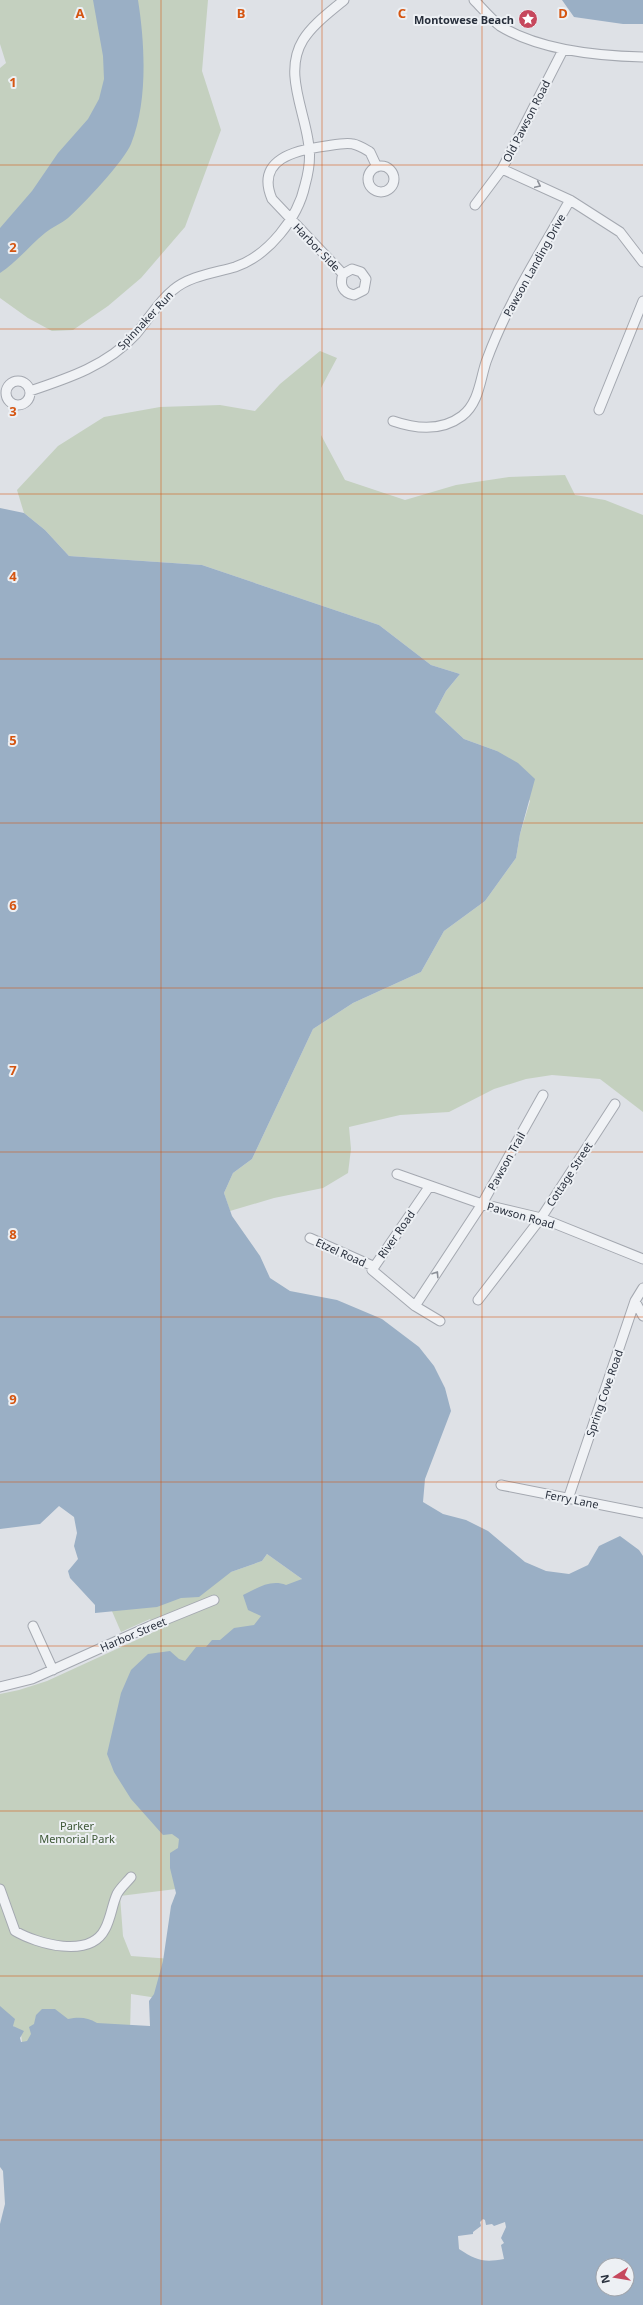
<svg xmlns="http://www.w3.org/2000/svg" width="643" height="2305" viewBox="0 0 643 2305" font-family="'Noto Sans',sans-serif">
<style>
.green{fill:#c4d0bf}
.water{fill:#9aafc5;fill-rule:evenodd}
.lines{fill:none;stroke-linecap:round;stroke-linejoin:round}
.minor-casing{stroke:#a4a8b0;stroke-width:11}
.minor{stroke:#f0f2f5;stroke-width:9}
.oneway{stroke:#8c9098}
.grid{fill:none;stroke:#d55511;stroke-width:1;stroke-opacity:0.55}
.labels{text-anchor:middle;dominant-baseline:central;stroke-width:4;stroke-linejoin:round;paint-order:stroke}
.poi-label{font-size:11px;font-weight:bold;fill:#282f3c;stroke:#edf0f4;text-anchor:end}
.street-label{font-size:11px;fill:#282f3c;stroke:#edf0f4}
.park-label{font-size:11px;fill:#3d5736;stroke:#edf0f4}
.grid-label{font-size:13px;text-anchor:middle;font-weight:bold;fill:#d55511;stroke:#edf0f4;stroke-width:4;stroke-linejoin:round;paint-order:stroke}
</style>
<rect width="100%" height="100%" fill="#dee1e6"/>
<!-- green -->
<path class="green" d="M0,0H208L202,71L221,130L185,227L141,278L108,306L73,330L52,331L28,318L0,298V68L6,63L0,44Z
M320,351L337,358L321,388V435L345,480L405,500L456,485L509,477L565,475L575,495L605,500L643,515V1112L600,1079L552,1075L526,1079L494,1089L449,1112L400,1115L349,1127L351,1149L348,1173L323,1188L274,1198L230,1211L224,1193L233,1173L252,1159L313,1029L353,1003L421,972L444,931L485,901L516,858L520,834L530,801L497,751L464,739L435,712L446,691L460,674L431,665L379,625L202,565L69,556L45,530L24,513L17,490L58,446L104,417L160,407L220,405L255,411L280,384Z
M267,1554L302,1579L265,1616L179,1834L184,1888L120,1896L123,1936L131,1956L172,1959L164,1999L131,1994L130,2032L22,2042L21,2034L0,2012V1694L19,1690L47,1681L156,1631L150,1619L121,1632L108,1602L231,1572L262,1561Z"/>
<!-- water -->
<path class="water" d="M93,0H138C145,44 148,102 131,144C124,161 83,205 68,218C61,224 52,227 45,233C29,246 17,262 0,273V228L32,191L58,153L88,119L99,99L104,79L103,56Z
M562,0H643V24H623L574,17Z
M0,508L24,513L45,530L69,556L202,565L379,625L431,665L460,674L446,691L435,712L464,739L497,751L518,763L535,779L520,834L516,858L485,901L444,931L421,972L353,1003L313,1029L252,1159L233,1173L224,1193L232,1216L260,1256L270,1278L290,1291L337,1300L382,1319L419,1347L434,1366L445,1388L451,1411L425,1479L423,1502L443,1514L466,1520L488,1531L525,1562L546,1571L569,1574L588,1565L599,1546L620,1536L639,1550L643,1556V2305H0V2224L5,2204L3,2171L0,2167V2006L15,2019L13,2026L24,2031L20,2038L21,2042L27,2041L31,2034L29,2027L34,2024L36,2015L42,2009H55L68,2019C79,2017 87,2017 97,2023L150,2026L149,2001L154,1994L163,1961L171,1906L176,1893L170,1868V1853L178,1848L179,1839L172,1834L163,1835L131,1799L114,1772L107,1754L121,1693L131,1670L148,1654L170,1651L179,1659L185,1661L196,1647H206L212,1640H220L234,1628L254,1625L261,1616L248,1610L243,1595C257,1588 271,1579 286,1585L302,1579L267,1554L262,1561L231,1572L199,1597L181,1598L157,1607L95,1613V1605L70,1578L68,1571L78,1559L74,1546L77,1533L74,1517L59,1506L40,1524L0,1529ZM483,2219L485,2220L486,2225L492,2224L494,2226L505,2222L506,2227L501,2238L504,2243L501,2245L504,2259C483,2263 476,2260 459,2249L458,2236L473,2234V2232L481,2226L480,2222ZM603,2265H627V2289H603Z"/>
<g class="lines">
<!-- minor casing -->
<g class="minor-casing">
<path id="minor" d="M474,0C482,8 491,19 500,26C539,50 599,56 643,57
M368 179a13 13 0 1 1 26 0a13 13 0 1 1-26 0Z
M502,169L570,200L620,232L643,262
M475,205L502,169L563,50
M343,274L352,269L361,272L366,279L364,290L354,295C343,293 339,285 343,274L272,199C255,159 296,150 326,146C333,145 346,142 353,144C359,145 365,149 370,152L377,167
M6 393a12 12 0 1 1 24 0a12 12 0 1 1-24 0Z
M30,391C69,378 108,365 136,334C148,320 158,302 173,290C189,276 214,273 235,267C268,256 298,218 305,185C309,171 311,154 308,140C303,107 284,71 303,40C313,24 330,12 344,0
M599,410L643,301
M393,421C416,429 442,431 462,416C479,403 480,380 486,362C507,304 540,253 570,200
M397,1174L482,1204L541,1218L643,1259
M429,1187L372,1270L415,1306L440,1321
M310,1238L373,1266
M478,1300L541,1218L615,1104
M635,1301L643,1316
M415,1306L482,1204L543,1095
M501,1485L643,1513
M568,1499L635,1301L643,1288
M33,1626L53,1670
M0,1687L32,1679L150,1626L214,1600
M0,1889L15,1931C37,1944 90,1959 105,1929C111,1918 112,1905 117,1894C120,1888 127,1882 131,1877"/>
</g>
<!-- minor -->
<use href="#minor" class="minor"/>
</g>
<!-- one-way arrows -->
<defs><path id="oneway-chevron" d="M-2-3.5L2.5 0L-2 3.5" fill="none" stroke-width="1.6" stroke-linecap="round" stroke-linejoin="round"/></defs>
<g class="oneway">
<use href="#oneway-chevron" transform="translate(538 185) rotate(25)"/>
<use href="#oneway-chevron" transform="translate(436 1274) rotate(-57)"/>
</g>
<!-- grid -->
<path class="grid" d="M161,0V2305M322,0V2305M482,0V2305M0,165H643M0,329H643M0,494H643M0,659H643M0,823H643M0,988H643M0,1152H643M0,1317H643M0,1482H643M0,1646H643M0,1811H643M0,1976H643M0,2140H643"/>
<!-- icons -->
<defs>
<g id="sight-disc" transform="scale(1)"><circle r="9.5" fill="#c6485d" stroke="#edf0f4"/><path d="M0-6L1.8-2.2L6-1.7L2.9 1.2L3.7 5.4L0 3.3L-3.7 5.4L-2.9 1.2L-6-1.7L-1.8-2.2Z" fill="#fff"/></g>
</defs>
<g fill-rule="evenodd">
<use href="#sight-disc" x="528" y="19"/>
</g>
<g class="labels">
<!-- poi labels -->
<g class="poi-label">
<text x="514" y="19">Montowese Beach</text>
</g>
<!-- street labels -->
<g class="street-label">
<text transform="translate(526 121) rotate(-63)">Old Pawson Road</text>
<text transform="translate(317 247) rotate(46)">Harbor Side</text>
<text transform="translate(534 265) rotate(-61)">Pawson Landing Drive</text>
<text transform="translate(145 320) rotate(-47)">Spinnaker Run</text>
<text transform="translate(506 1161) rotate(-61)">Pawson Trail</text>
<text transform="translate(569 1174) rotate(-57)">Cottage Street</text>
<text transform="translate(521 1215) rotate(16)">Pawson Road</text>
<text transform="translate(396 1234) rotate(-55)">River Road</text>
<text transform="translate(341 1252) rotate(24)">Etzel Road</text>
<text transform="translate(604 1393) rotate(-71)">Spring Cove Road</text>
<text transform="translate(572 1499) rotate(11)">Ferry Lane</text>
<text transform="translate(133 1634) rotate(-23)">Harbor Street</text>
</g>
<!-- park labels -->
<g class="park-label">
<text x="77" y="1825">Parker<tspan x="77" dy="13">Memorial Park</tspan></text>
</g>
</g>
<g class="grid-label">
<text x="80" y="18">A</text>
<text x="241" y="18">B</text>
<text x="402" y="18">C</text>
<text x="563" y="18">D</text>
<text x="13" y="87">1</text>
<text x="13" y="252">2</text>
<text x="13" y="416">3</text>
<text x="13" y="581">4</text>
<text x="13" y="745">5</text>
<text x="13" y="910">6</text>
<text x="13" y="1075">7</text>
<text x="13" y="1239">8</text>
<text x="13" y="1404">9</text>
</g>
<!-- north arrow -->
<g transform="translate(615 2277) rotate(258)"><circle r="19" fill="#edf0f4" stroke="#9ea3aa"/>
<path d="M0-3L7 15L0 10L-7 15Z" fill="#c6485d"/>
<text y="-6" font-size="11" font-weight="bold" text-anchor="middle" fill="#282f3c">N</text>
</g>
</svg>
